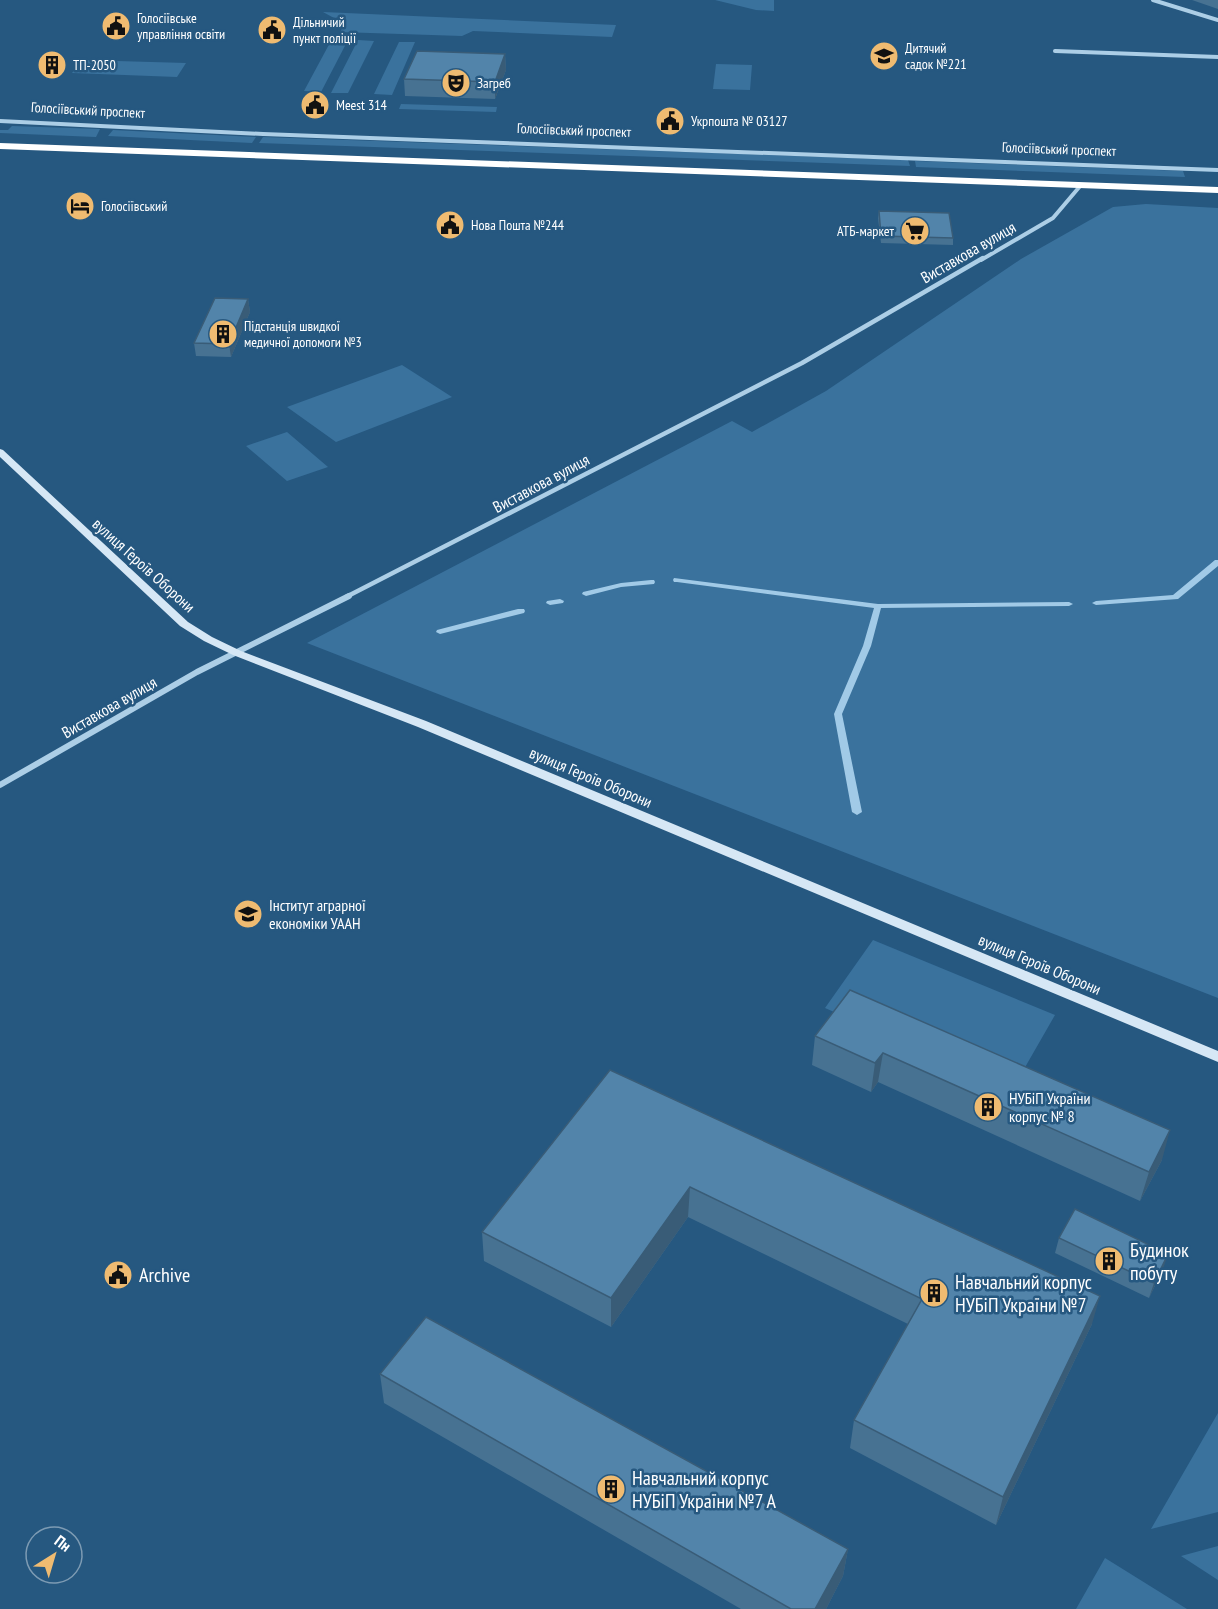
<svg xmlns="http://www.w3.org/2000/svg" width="1218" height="1609" viewBox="0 0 1218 1609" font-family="'PT Sans Narrow',sans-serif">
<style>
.green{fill:#3a729d}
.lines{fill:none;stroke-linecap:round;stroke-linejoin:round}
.stream{fill:#a1cae7;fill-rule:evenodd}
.street-far2{stroke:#accee6;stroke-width:4}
.street-far1{stroke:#accee6;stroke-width:4.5}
.street{stroke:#accee6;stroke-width:6}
.secondary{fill:#d6e7f5;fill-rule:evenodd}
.highway{fill:#fff;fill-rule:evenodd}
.wall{fill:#477292}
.shaded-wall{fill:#395c77}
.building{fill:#5284aa;stroke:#395c77;stroke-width:1.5}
.labels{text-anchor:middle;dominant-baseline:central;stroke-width:5;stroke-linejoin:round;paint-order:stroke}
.far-poi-label{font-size:14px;fill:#fff;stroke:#265880;text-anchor:start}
.far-street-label{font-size:14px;fill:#fff;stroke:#265880}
.street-label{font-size:16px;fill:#fff;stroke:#265880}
.poi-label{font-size:16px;fill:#fff;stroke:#265880;text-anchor:start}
.near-poi-label{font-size:20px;fill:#fff;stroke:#265880;text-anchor:start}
</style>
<rect width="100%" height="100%" fill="#265880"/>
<!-- green -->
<path class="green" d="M715,0H774V11L756,10Z
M323,12L616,25L612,37L473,31L462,36L340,32L345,24Z
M332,39L348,40L321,92L304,91Z
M358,40L374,41L348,93H331Z
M399,42H415L392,95L374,94Z
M82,60L186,63L177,77L72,73Z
M716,64L752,65L750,90L713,89Z
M401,104L497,107L496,112L399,109Z
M12,126L100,129L96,137L0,133V130H8Z
M113,130L256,137L252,143L108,136Z
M263,137L908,160L910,166L259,143Z
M915,161L1183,171L1185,177L916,167Z
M1146,204L1218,208V998L307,643L732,421L752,432L826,391L1021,259L1113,207Z
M402,365L452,397L336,442L287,407Z
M287,432L328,467L287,481L246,446Z
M873,940L1055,1015L1012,1090L825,1008Z
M1218,1413V1512L1151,1529Z
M1218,1546V1580L1181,1556Z
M1105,1558L1187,1609H1076Z"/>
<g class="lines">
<!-- stream -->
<path class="stream" d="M1215,560H1218V566L1178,599L1096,605L1092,603L1096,601L1173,595Z
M674,578L878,604L1069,602L1073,604L1069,606L881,608L871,646L842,714L862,812L857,815L852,812L834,714L863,646L874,608L677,582H674L673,580Z
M651,580H654L655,582L654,584L621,587L586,596L582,594L583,592L621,583Z
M560,599L564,601L563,603L550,605L546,603L547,601Z
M518,609H524L525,611L524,613L440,634L436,632L437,630Z"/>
<!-- street-far2 -->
<path class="street-far2" d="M1153,0L1218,20
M1055,51L1218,57
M0,121L263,134L1218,170
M981,260L1053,218L1081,185"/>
<!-- street-far1 -->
<path class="street-far1" d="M346,597L802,363L983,258"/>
<!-- street -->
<path class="street" d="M0,785L197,672L349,596"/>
<!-- secondary -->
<path class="secondary" d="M0,449L3,450L188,622L212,637L241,651L426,721L1218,1051V1062L418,727L233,655L204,641L180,626L0,457Z"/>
<!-- highway -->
<path class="highway" d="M0,143L1218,187V193L0,149Z"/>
</g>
<!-- wall -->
<path class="wall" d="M1192,0H1218V9Z
M505,54L506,70L495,99L405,96L404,79Z
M879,211L953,238V245L881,243L878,218Z
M248,299L250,312L231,357L196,356L194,343Z
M850,990L1162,1160L1140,1201L878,1082L871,1092L812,1065L815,1036Z
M610,1070L1092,1324L996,1525L850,1448L854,1420L908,1324L688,1217L611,1327L484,1261L482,1232Z
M1059,1238L1163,1269L1149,1298L1055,1253Z
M380,1374L848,1549L843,1576L826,1609H741L384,1403Z"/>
<!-- shaded-wall -->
<path class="shaded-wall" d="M505,54L506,70L495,99V82Z
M248,299L250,312L231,357L229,344Z
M883,1053L878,1082L871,1092L875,1063Z
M1170,1130L1162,1160L1140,1201L1149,1172Z
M690,1187L688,1217L611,1327V1298Z
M1168,1254L1163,1269L1149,1298L1154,1283Z
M1100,1296L1092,1324L996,1525L1003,1497Z
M848,1549L843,1576L826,1609H815Z"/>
<!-- building -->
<path class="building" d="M417,51L505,54L495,82L404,79Z
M879,211L949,213L953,238L881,236Z
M215,298L248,299L229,344L194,343Z
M850,990L1170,1130L1149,1172L883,1053L875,1063L815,1036Z
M610,1070L1100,1296L1003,1497L854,1420L922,1299L690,1187L611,1298L482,1232Z
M1075,1209L1168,1254L1154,1283L1059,1238Z
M426,1317L848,1549L815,1609H791L380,1374Z"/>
<!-- icons -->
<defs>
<g id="civic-disc" transform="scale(1.5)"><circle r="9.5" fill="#efbb71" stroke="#265880"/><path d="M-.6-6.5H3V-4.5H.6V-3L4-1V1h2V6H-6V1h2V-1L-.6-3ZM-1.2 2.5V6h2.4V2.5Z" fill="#111"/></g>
<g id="school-disc" transform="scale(1.5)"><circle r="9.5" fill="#efbb71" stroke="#265880"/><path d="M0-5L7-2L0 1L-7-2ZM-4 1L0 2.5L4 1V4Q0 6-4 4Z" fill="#111"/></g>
<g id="building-disc" transform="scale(1.5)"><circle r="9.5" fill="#efbb71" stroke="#265880"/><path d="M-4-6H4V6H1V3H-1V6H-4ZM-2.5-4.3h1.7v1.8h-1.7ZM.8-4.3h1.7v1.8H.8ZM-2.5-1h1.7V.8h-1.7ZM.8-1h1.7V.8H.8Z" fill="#111"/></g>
<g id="theatre-disc" transform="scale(1.5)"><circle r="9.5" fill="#efbb71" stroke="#265880"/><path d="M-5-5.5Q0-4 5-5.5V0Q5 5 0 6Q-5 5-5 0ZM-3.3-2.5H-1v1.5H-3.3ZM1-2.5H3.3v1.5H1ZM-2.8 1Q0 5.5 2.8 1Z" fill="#111"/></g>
<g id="hotel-disc" transform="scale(1.5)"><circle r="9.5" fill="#efbb71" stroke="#265880"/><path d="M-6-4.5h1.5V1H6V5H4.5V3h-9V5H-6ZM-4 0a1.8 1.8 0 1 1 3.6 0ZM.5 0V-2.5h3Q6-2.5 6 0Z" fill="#111"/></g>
<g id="supermarket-disc" transform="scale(1.5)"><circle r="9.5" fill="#efbb71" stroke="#265880"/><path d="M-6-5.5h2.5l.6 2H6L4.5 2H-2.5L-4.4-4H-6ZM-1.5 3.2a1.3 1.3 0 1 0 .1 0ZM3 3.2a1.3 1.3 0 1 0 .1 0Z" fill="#111"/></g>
<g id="university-disc" transform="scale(1.5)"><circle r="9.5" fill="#efbb71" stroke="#265880"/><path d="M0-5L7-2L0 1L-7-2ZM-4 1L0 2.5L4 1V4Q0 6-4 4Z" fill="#111"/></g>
</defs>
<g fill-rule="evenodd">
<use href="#civic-disc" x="116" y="26"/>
<use href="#civic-disc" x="272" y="30"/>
<use href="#school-disc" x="884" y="56"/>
<use href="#building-disc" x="52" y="65"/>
<use href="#theatre-disc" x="456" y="83"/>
<use href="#civic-disc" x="315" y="105"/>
<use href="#civic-disc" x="670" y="121"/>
<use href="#hotel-disc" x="80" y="206"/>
<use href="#civic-disc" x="450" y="225"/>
<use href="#supermarket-disc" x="915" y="231"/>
<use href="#building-disc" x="223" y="334"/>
<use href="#university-disc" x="248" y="914"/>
<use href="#building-disc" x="988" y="1107"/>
<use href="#building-disc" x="1109" y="1261"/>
<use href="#civic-disc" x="118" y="1275"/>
<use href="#building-disc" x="934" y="1293"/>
<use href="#building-disc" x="611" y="1489"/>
</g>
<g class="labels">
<!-- far-poi labels -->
<g class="far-poi-label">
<text x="137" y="18">Голосіївське<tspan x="137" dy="16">управління освіти</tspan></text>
<text x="293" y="22">Дільничий<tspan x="293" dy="16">пункт поліції</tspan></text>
<text x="905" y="48">Дитячий<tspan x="905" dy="16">садок №221</tspan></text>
<text x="73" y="65">ТП-2050</text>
<text x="477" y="83">Загреб</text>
<text x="336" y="105">Meest 314</text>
<text x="691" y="121">Укрпошта № 03127</text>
<text x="101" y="206">Голосіївський</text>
<text x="471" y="225">Нова Пошта №244</text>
<text x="894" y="231" text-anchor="end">АТБ-маркет</text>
<text x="244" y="326">Підстанція швидкої<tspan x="244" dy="16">медичної допомоги №3</tspan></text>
</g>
<!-- far-street labels -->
<g class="far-street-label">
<text transform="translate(88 110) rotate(3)">Голосіївський проспект</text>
<text transform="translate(574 130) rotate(2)">Голосіївський проспект</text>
<text transform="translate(1059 149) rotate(2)">Голосіївський проспект</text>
</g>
<!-- street labels -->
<g class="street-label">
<text transform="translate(968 252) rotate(-30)">Виставкова вулиця</text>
<text transform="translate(541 483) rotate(-28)">Виставкова вулиця</text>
<text transform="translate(144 565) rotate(42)">вулиця Героїв Оборони</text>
<text transform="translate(109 707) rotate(-30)">Виставкова вулиця</text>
<text transform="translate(591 777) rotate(23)">вулиця Героїв Оборони</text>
<text transform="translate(1040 964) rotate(23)">вулиця Героїв Оборони</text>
</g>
<!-- poi labels -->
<g class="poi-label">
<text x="269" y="905">Інститут аграрної<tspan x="269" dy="18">економіки УААН</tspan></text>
<text x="1009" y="1098">НУБіП України<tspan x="1009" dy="18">корпус № 8</tspan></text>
</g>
<!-- near-poi labels -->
<g class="near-poi-label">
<text x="1130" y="1250">Будинок<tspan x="1130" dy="23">побуту</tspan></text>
<text x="139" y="1275">Archive</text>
<text x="955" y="1282">Навчальний корпус<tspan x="955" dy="23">НУБіП України №7</tspan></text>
<text x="632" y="1478">Навчальний корпус<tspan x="632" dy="23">НУБіП України №7 А</tspan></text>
</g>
</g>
<!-- north arrow -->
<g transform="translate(54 1555) rotate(37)"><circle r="28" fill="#265880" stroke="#7d9bb3" stroke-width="1.5"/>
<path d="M0-4.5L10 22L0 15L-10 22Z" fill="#efbb71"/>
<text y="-9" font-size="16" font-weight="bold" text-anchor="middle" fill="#ffffff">Пн</text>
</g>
</svg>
